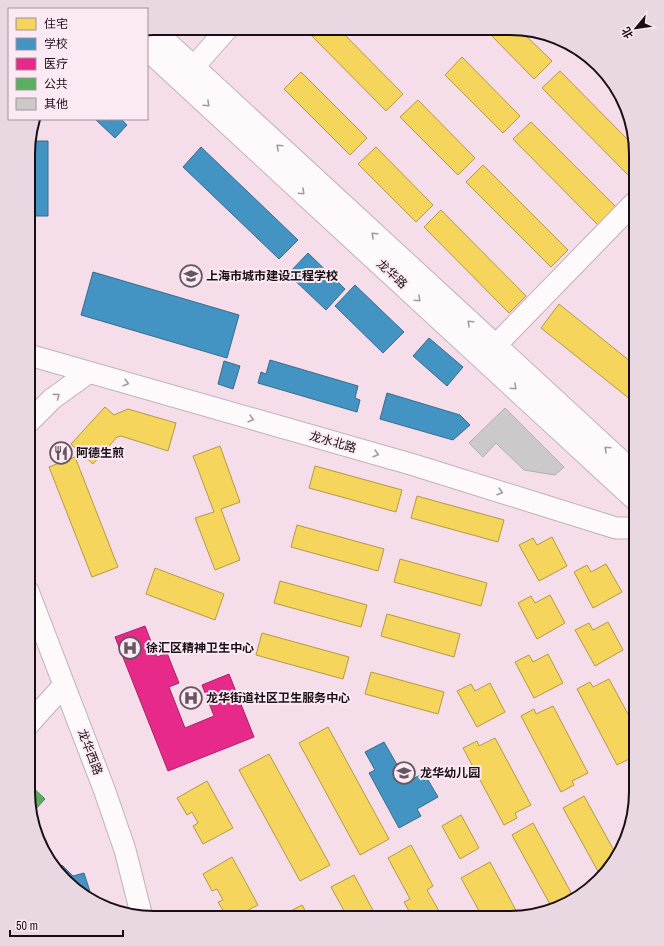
<svg xmlns="http://www.w3.org/2000/svg" width="664" height="946" viewBox="0 0 664 946" font-family="'Archivo Narrow','Noto Sans SC',sans-serif">
<style>
.homes{fill:#f6d55c;stroke:#b49946}
.schools{fill:#4393c3;stroke:#376b8e}
.health{fill:#e7298a;stroke:#aa2167}
.public{fill:#5aae61;stroke:#477e4a}
.building{fill:#cbc9ca;stroke:#b0aeaf}
.lines{fill:none;stroke-linecap:round;stroke-linejoin:round}
.minor-casing{stroke:#c1b0b9;stroke-width:23}
.major-casing{stroke:#c1b0b9;stroke-width:24}
.minor{stroke:#fefafc;stroke-width:21}
.major{stroke:#fefafc;stroke-width:22}
.oneway{stroke:#a39b9f}
.labels{text-anchor:middle;dominant-baseline:central;stroke-width:4;stroke-linejoin:round;paint-order:stroke}
.street-label{font-size:12px;fill:#1a0d14;stroke:#fbeaf3}
.poi-label{font-size:12px;font-weight:bold;fill:#1a0d14;stroke:#fbeaf3;text-anchor:start}
.rim{fill:none;stroke:#1a0d14;stroke-width:2}
</style>
<rect width="100%" height="100%" fill="#f5deea"/>
<!-- homes -->
<path class="homes" d="M304,28L339,29L403,94L386,111Z
M485,29H519L552,61L534,79Z
M462,57L520,116L503,133L445,75Z
M560,71L634,146L636,183L542,88Z
M301,72L367,138L350,155L284,89Z
M418,100L475,158L458,175L400,117Z
M531,122L616,207L598,225L513,139Z
M376,147L433,205L416,222L358,164Z
M483,165L568,250L551,267L466,182Z
M441,210L526,296L509,313L424,227Z
M559,304L636,366V404L541,328Z
M105,407L114,415L128,409L176,423L168,451L121,436L117,437L93,464L71,444Z
M220,446L240,502L221,509L240,560L215,570L195,518L214,512L193,456Z
M75,457L118,567L92,577L49,467Z
M315,466L402,490L396,512L309,488Z
M417,496L504,520L498,542L411,518Z
M297,525L384,549L378,571L291,547Z
M552,537L567,566L539,581L519,545L533,538L537,545Z
M400,559L487,583L481,606L394,582Z
M606,564L622,592L593,608L574,572L587,565L591,572Z
M155,568L224,594L215,620L146,594Z
M280,581L367,605L361,627L274,603Z
M550,595L565,623L537,639L518,603L531,596L535,603Z
M387,614L460,634L454,657L381,636Z
M608,622L623,650L595,666L575,630L589,623L593,630Z
M262,633L349,657L343,679L256,655Z
M548,654L563,683L534,698L515,662L529,655L533,662Z
M371,672L444,692L438,714L365,694Z
M609,679L636,729V750L628,754L631,758L617,765L577,689L590,682L593,687Z
M490,683L505,712L477,727L457,691L471,684L475,691Z
M553,706L588,773L572,781L574,785L561,792L521,716L534,709L536,714Z
M328,727L389,839L360,855L299,743Z
M495,738L531,805L515,813L517,818L504,825L463,748L477,741L479,746Z
M269,754L330,865L300,881L239,770Z
M207,781L233,828L203,844L193,826L198,823L192,812L187,815L177,798Z
M584,796L617,856L615,862L600,875L563,808Z
M461,815L479,848L460,859L442,826Z
M533,823L574,898L566,905L552,908L512,835Z
M411,845L433,886L427,890L443,918H413L404,902L410,899L388,858Z
M232,857L258,905L235,917H227L218,902L223,900L217,889L212,891L203,874Z
M490,862L519,916L510,918H483L461,878Z
M354,875L376,916L373,918H348L331,887Z
M302,905L309,917H279Z"/>
<!-- schools -->
<path class="schools" d="M95,119H121L127,125L115,138Z
M29,141H48V216H29Z
M201,147L298,240L279,259L183,167Z
M308,253L345,289L326,310L288,274Z
M93,272L239,315L227,358L81,315Z
M355,285L404,332L383,353L335,306Z
M429,338L463,367L447,386L413,356Z
M270,360L358,386L355,398L360,400L357,412L258,383L261,372L266,374Z
M224,361L240,366L233,389L218,384Z
M387,393L460,415L470,425L453,440L380,419Z
M384,742L407,782L424,773L438,797L417,809L421,816L399,828L369,773L375,770L365,752Z
M62,865L73,876L84,873L92,898L77,892L58,869Z"/>
<!-- health -->
<path class="health" d="M145,626L157,657L167,653L179,683L169,687L185,728L214,716L202,685L229,674L254,737L168,771L115,637Z"/>
<!-- public -->
<path class="public" d="M28,783L45,799L33,812L28,792Z"/>
<!-- building -->
<path class="building" d="M505,408L564,467L555,475L524,470L496,443L483,457L469,443Z"/>
<g class="lines">
<!-- minor casing -->
<g class="minor-casing">
<path id="minor" d="M182,80L228,28
M495,346L636,201
M29,355L414,465L616,528H636
M29,422L52,399L88,373
M28,591L104,789L125,850L142,917
M28,725L64,685"/>
</g>
<!-- major casing -->
<g class="major-casing">
<path id="major" d="M151,28L636,475
M147,49L636,500"/>
</g>
<!-- minor -->
<use href="#minor" class="minor"/>
<!-- major -->
<use href="#major" class="major"/>
</g>
<!-- one-way arrows -->
<defs><path id="oneway-chevron" d="M-2-3.5L2.5 0L-2 3.5" fill="none" stroke-width="1.6" stroke-linecap="round" stroke-linejoin="round"/></defs>
<g class="oneway">
<use href="#oneway-chevron" transform="translate(207 104) rotate(43)"/>
<use href="#oneway-chevron" transform="translate(279 147) rotate(-137)"/>
<use href="#oneway-chevron" transform="translate(302 192) rotate(43)"/>
<use href="#oneway-chevron" transform="translate(374 235) rotate(-137)"/>
<use href="#oneway-chevron" transform="translate(418 299) rotate(43)"/>
<use href="#oneway-chevron" transform="translate(470 323) rotate(-137)"/>
<use href="#oneway-chevron" transform="translate(126 383) rotate(16)"/>
<use href="#oneway-chevron" transform="translate(514 387) rotate(43)"/>
<use href="#oneway-chevron" transform="translate(57 396) rotate(-37)"/>
<use href="#oneway-chevron" transform="translate(251 419) rotate(16)"/>
<use href="#oneway-chevron" transform="translate(607 449) rotate(-137)"/>
<use href="#oneway-chevron" transform="translate(376 454) rotate(16)"/>
<use href="#oneway-chevron" transform="translate(500 492) rotate(17)"/>
</g>
<!-- icons -->
<defs>
<g id="school-ring" transform="scale(1.15)"><circle r="9.5" fill="#fbeaf3" stroke="#67565f" stroke-width="1.5"/><path d="M0-5L7-2L0 1L-7-2ZM-4 1L0 2.5L4 1V4Q0 6-4 4Z" fill="#67565f"/></g>
<g id="restaurant-ring" transform="scale(1.15)"><circle r="9.5" fill="#fbeaf3" stroke="#67565f" stroke-width="1.5"/><path d="M-5-6h1v4h1v-4h1v4h1v-4h1v5L-1.5 .5V6h-2V.5L-5-1ZM5-6V6H3V1.5H1.5Q1.5-4 5-6Z" fill="#67565f"/></g>
<g id="hospital-ring" transform="scale(1.15)"><circle r="9.5" fill="#fbeaf3" stroke="#67565f" stroke-width="1.5"/><path d="M-5-5h3v3.5h4V-5h3V5h-3V1.5h-4V5h-3Z" fill="#67565f"/></g>
</defs>
<g fill-rule="evenodd">
<use href="#school-ring" x="191" y="276"/>
<use href="#restaurant-ring" x="61" y="453"/>
<use href="#hospital-ring" x="130" y="648"/>
<use href="#hospital-ring" x="191" y="698"/>
<use href="#school-ring" x="404" y="773"/>
</g>
<g class="labels">
<!-- street labels -->
<g class="street-label">
<text transform="translate(392 274) rotate(43)">龙华路</text>
<text transform="translate(333 442) rotate(16)">龙水北路</text>
<text transform="translate(90 752) rotate(69)">龙华西路</text>
</g>
<!-- poi labels -->
<g class="poi-label">
<text x="206" y="276">上海市城市建设工程学校</text>
<text x="76" y="453">阿德生煎</text>
<text x="146" y="648">徐汇区精神卫生中心</text>
<text x="206" y="698">龙华街道社区卫生服务中心</text>
<text x="420" y="773">龙华幼儿园</text>
</g>
</g>
<!-- crop -->
<path d="M0 0H664V946H0ZM154 35H510A119 119 0 0 1 629 154V792A119 119 0 0 1 510 911H154A119 119 0 0 1 35 792V154A119 119 0 0 1 154 35Z" fill="#e9d8e1" fill-rule="evenodd"/>
<path class="rim" d="M154 35H510A119 119 0 0 1 629 154V792A119 119 0 0 1 510 911H154A119 119 0 0 1 35 792V154A119 119 0 0 1 154 35Z"/>
<!-- legend -->
<rect x="8" y="8" width="140" height="112" fill="#fbeaf3" stroke="#a1929a"/>
<rect x="16" y="18" width="20" height="12" fill="#f6d55c" stroke="#a1929a"/>
<text x="44" y="28" font-size="12" fill="#1a0d14">住宅</text>
<rect x="16" y="38" width="20" height="12" fill="#4393c3" stroke="#a1929a"/>
<text x="44" y="48" font-size="12" fill="#1a0d14">学校</text>
<rect x="16" y="58" width="20" height="12" fill="#e7298a" stroke="#a1929a"/>
<text x="44" y="68" font-size="12" fill="#1a0d14">医疗</text>
<rect x="16" y="78" width="20" height="12" fill="#5aae61" stroke="#a1929a"/>
<text x="44" y="88" font-size="12" fill="#1a0d14">公共</text>
<rect x="16" y="98" width="20" height="12" fill="#cbc9ca" stroke="#a1929a"/>
<text x="44" y="108" font-size="12" fill="#1a0d14">其他</text>
<!-- north arrow -->
<g transform="translate(636 28) rotate(241)" stroke="#fbeaf3" stroke-width="3" paint-order="stroke">
<path d="M0-3L7 15L0 10L-7 15Z" fill="#1a0d14"/>
<text y="-6" font-size="11" font-weight="bold" text-anchor="middle" fill="#1a0d14">北</text>
</g>
<!-- scale -->
<path d="M10 930v6h113v-6" fill="none" stroke="#1a0d14" stroke-width="2"/>
<text x="16" y="930" font-size="12" fill="#1a0d14" stroke="#fbeaf3" stroke-width="3" paint-order="stroke">50 m</text>
</svg>
